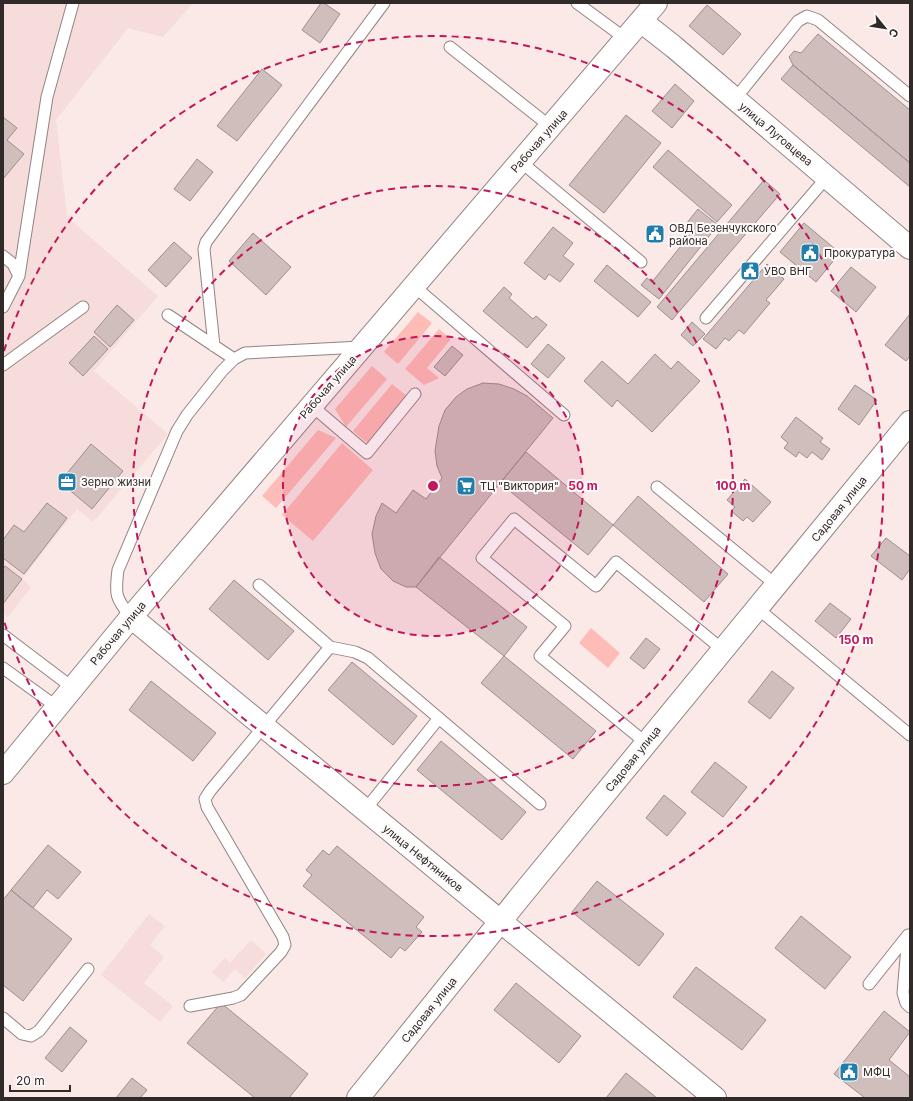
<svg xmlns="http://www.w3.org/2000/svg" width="913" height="1101" viewBox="0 0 913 1101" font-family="Inter,sans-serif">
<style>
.built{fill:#f6dcda}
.green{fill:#febcb6}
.building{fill:#cfbebc;stroke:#9e8e8d}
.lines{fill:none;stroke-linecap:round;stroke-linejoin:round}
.lane-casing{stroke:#938382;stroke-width:13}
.street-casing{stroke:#938382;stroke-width:24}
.lane{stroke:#fff;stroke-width:11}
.street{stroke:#fff;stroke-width:22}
.ring{fill:none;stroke:#c2185b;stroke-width:2;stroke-dasharray:7 5}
.labels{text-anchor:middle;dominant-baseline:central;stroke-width:4;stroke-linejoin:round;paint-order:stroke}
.street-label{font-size:11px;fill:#302a29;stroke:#fdfaf9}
.poi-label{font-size:11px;fill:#302a29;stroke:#fdfaf9;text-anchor:start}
.centre{fill:#c2185b;stroke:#fdfaf9;stroke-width:2}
.ring-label{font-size:12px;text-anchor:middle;font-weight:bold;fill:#c2185b;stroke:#fdfaf9;stroke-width:4;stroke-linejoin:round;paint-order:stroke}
</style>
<rect width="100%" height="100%" fill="#fae9e7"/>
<!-- built -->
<path class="built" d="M3,3H193L163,37L128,28L56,120L67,217L158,296L94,371L168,434L93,522L77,509L22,579L31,587L8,617L3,613Z
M149,914L165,926L150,945L164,957L144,983L173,1006L160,1022L101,975Z
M251,940L266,954L245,978L235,969L223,982L212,972L225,958L230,963Z"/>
<!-- green -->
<path class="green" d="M418,312L432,323L398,364L384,352Z
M439,329L451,339L427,368L439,378L424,385L405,369Z
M372,366L387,379L346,427L335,409Z
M392,384L407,396L367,443L353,431Z
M318,430L336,438L276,508L262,496Z
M342,443L373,470L313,541L282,515Z
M591,628L620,653L608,668L579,643Z"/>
<!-- building -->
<path class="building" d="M321,3H324L340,14L320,43L302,30Z
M707,5L741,34L723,55L689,26Z
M818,34L910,110V163L793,65L789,57L794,51L801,53Z
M793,65L910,163V187L781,79Z
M262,69L282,85L237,141L217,126Z
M675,84L694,101L672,128L652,111Z
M626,115L661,143L604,213L569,185Z
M3,117L17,128L7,140L24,154L3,179Z
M668,150L732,205L717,222L653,167Z
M197,159L213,172L190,201L174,189Z
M764,180L780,194L672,320L657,307Z
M698,209L718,225L659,299L641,285L647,278L652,282L689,236L682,229Z
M804,223L840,253L816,282L780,252Z
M553,227L573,243L563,256L574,264L560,282L549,274L545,280L524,263Z
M253,233L291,267L266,295L229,261Z
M174,242L192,258L166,287L148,270Z
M767,264L784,279L766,300L770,303L744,334L739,330L729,341L725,338L716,349L703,339Z
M607,265L651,302L638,317L594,281Z
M851,267L876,287L856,312L831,291Z
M504,287L512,294L509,298L533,319L536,316L547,325L527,348L483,311Z
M117,305L134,320L110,347L94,332Z
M910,314V356L906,361L885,345Z
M692,322L705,334L693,346L681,335Z
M94,336L108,349L83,376L69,363Z
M548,344L565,358L548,378L531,364Z
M452,346L463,355L445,376L434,367Z
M655,354L671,369L678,361L700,381L652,432L617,400L612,407L584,381L602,361L628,384Z
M483,383L499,384L514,389L527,396L553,418L416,587H406L393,581L381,569L375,553L372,534L376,516L382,503L396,513L413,490L426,499L442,478L437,466L435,451L439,426L445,410L456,397L467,389Z
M855,385L877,400L859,425L838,409Z
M796,417L823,438L820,442L830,449L822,460L812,452L807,458L799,452L796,457L784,448L788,443L781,437Z
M91,444L123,471L92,509L60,482Z
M526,452L613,525L588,555L500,483Z
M745,479L771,502L753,522L747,517L743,521L731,511L735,507L727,500Z
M638,496L728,574L704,602L613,525Z
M47,503L67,518L24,574L3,558V540L14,525L24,532Z
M886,538L910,556V569L902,580L871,556Z
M439,557L527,627L504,656L416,587Z
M5,566L22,579L3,604V569Z
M234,580L294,631L268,660L209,609Z
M830,603L851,619L836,638L815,621Z
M646,638L660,649L644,669L630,658Z
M504,656L596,731L573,759L481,683Z
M352,662L417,716L393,745L328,690Z
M772,671L794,688L770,719L748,702Z
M151,681L216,733L193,761L129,710Z
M441,741L526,812L502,840L417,770Z
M715,762L747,787L723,817L691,792Z
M664,795L686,813L667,836L646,818Z
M48,845L81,872L58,899L47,890L33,908L11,890Z
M337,846L424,917L416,927L422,932L405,951L400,947L391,958L303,886L312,875L306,870L323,850L329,855Z
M597,881L664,934L639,966L572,912Z
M11,890L72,939L23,1001L3,985V900Z
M801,916L851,957L825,989L775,948Z
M696,967L766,1020L742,1050L673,997Z
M516,983L581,1036L559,1063L494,1010Z
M221,1003L308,1074L289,1098H255L187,1043Z
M884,1011L910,1032L889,1060L910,1077V1098H865L834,1074Z
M70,1027L87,1041L62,1072L45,1058Z
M626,1073L657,1098H606Z
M132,1078L147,1090L140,1098H116Z"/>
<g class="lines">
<!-- lane casing -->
<g class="lane-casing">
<path id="lane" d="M577,3L626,39
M450,47L551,127
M735,99L798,21L807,16L818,20L910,96
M521,162L641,262
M3,256L13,264L19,276L3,307
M19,276L47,97L73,3
M414,286L564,415
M168,315L234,359
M706,318L827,177
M214,346L204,249L206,242L384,3
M3,365L83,307
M312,406L367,453L415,394
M657,487L776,585
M757,608L910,735
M131,617C115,598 115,594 118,570L177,431L187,415L222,371L234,359L245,353L361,347
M3,635L73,688
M330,647L355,652L368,658L540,804
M3,668L57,707
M646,743L540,656L565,626L482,558L514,519L596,586L616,562L723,650
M365,810L439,718
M908,935L903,993L906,1003L910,1007
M869,984L908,935
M190,1006L233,998L241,995L281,952L285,945L283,937L207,807L205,799L210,791L330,647L259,585
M3,1018L22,1034L31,1036L39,1031L88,969"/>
</g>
<!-- street casing -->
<g class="street-casing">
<path id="street" d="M641,21L674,47L910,248
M131,617L715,1098
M3,773L131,617L656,3
M358,1098L520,897L910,422"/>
</g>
<!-- lane -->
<use href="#lane" class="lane"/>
<!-- street -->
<use href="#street" class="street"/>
</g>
<!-- distance rings -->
<circle cx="433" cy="486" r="150" fill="#c2185b" fill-opacity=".12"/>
<g class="ring">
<circle cx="433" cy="486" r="150"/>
<circle cx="433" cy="486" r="300"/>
<path d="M4 351A450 450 0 1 1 4 621"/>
</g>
<!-- icons -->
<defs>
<g id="civic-square" transform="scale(1)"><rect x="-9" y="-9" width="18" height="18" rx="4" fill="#207eab" stroke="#fdfaf9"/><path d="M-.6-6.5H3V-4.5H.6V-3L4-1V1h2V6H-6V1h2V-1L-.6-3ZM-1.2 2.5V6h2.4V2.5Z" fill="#fff"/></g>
<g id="office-square" transform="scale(1)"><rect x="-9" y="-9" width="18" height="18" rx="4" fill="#207eab" stroke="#fdfaf9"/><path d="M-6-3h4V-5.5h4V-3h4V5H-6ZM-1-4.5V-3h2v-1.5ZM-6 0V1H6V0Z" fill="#fff"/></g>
<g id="supermarket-square" transform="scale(1)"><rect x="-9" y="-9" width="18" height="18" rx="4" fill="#207eab" stroke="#fdfaf9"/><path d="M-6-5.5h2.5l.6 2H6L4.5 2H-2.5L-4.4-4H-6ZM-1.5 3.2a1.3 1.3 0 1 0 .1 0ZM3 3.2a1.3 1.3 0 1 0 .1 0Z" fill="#fff"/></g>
</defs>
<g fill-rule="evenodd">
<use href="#civic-square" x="655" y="234"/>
<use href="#civic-square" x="810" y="253"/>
<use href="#civic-square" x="750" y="271"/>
<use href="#office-square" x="67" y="482"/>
<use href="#supermarket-square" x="466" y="486"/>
<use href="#civic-square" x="849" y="1072"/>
</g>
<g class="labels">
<!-- street labels -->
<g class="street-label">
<text transform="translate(776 134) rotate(40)">улица Луговцева</text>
<text transform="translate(539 141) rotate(-49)">Рабочая улица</text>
<text transform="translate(328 387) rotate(-49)">Рабочая улица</text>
<text transform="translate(839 509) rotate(-51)">Садовая улица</text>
<text transform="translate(118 633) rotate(-50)">Рабочая улица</text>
<text transform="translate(633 759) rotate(-51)">Садовая улица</text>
<text transform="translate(423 858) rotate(39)">улица Нефтяников</text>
<text transform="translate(429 1010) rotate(-51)">Садовая улица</text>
</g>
<!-- poi labels -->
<g class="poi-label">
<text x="669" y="228">ОВД Безенчукского<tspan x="669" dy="13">района</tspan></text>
<text x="824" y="253">Прокуратура</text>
<text x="764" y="271">УВО ВНГ</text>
<text x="81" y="482">Зерно жизни</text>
<text x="480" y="486">ТЦ "Виктория"</text>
<text x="863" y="1072">МФЦ</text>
</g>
</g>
<circle cx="433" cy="486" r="6" class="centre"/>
<g class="ring-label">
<text x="583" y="490">50 m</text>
<text x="733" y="490">100 m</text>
<text x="856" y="644">150 m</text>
</g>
<!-- border -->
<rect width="913" height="1101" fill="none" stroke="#302a29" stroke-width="8"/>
<!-- north arrow -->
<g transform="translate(885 28) rotate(120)" stroke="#fdfaf9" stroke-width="3" paint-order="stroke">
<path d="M0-3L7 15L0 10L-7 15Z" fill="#302a29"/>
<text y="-6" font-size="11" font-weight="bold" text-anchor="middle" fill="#302a29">С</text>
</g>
<!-- scale -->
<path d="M10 1085v6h60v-6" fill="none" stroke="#302a29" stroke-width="2"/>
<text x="16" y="1085" font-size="12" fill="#302a29" stroke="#fdfaf9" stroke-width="3" paint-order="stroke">20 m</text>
</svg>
